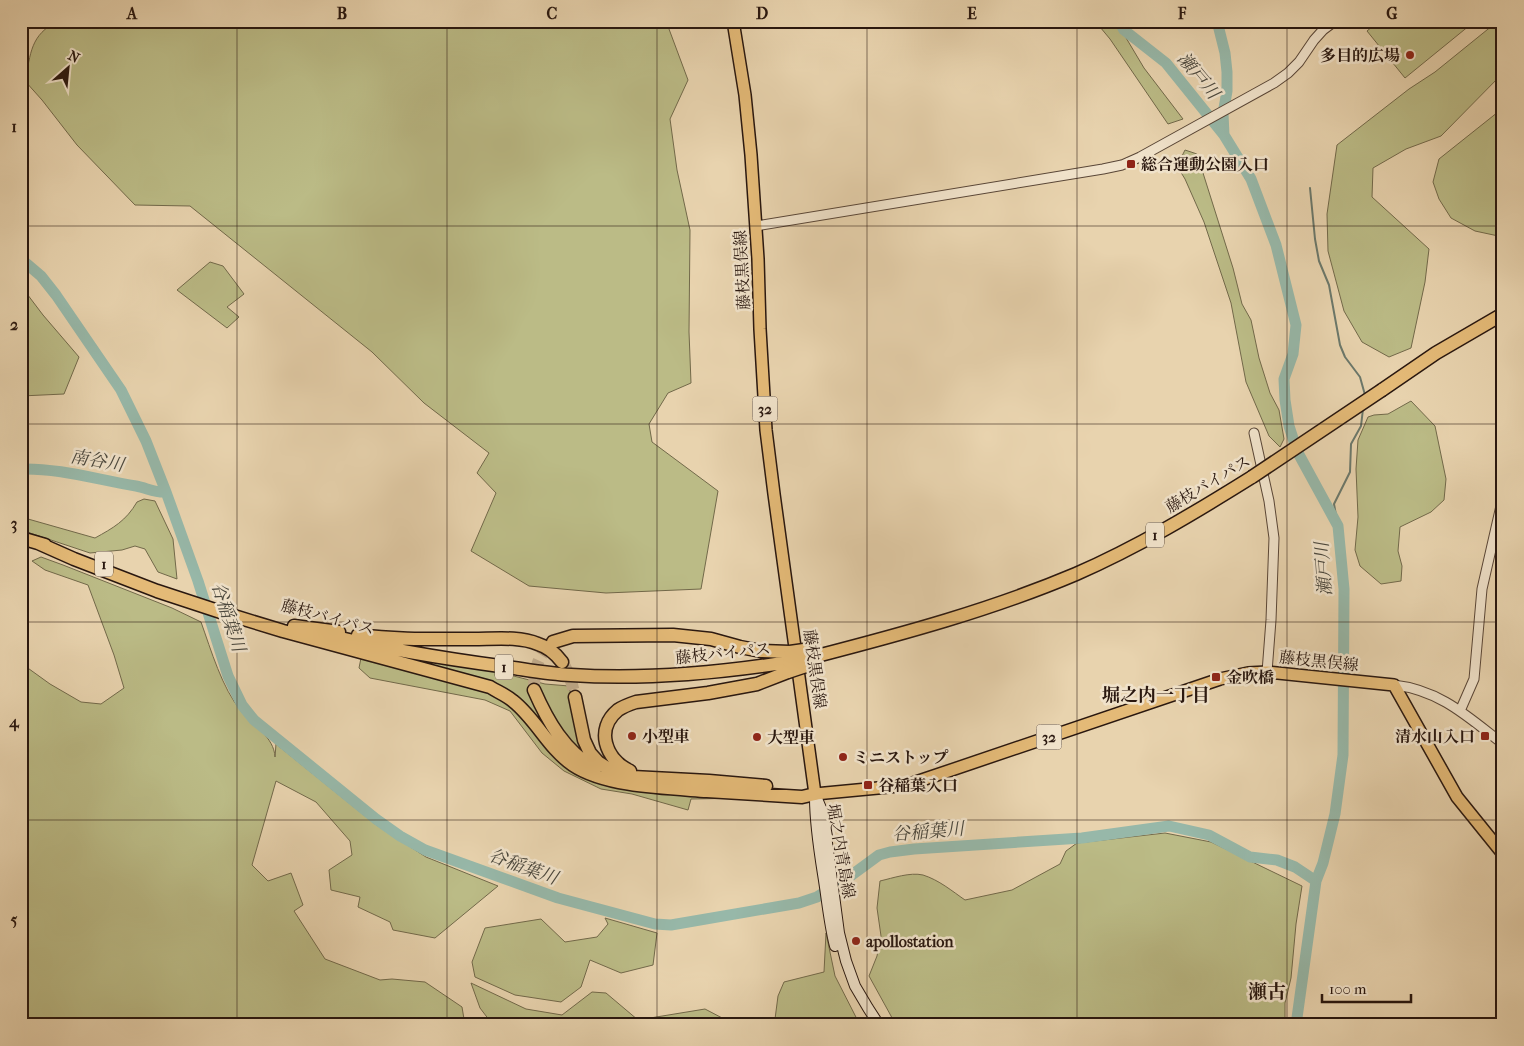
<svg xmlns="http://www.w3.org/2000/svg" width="1524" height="1046" viewBox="0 0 1524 1046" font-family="'IM FELL French Canon','Noto Serif JP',serif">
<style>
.green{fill:#bbbb86;stroke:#72694a}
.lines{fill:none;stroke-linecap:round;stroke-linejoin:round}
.stream{stroke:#6b786b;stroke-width:2}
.river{stroke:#97b8a9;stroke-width:11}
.motorway-tunnel{stroke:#c2ad8e;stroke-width:12;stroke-dasharray:12 6;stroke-linecap:butt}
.tertiary-casing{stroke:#594637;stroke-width:11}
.secondary-casing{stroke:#29170f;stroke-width:12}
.primary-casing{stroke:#29170f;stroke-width:14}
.motorway-casing{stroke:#29170f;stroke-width:15}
.tertiary{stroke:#f0e2ca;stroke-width:9}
.secondary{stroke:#f0e2ca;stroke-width:10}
.primary{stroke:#e4ba77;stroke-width:11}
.motorway{stroke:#e4ba77;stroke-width:12}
.motorway-bridge-casing{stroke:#29170f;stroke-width:15;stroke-linecap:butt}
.motorway-bridge{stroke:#e4ba77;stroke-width:12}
.grid{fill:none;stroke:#29170f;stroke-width:1;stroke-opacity:0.55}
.poi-dot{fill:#8f2418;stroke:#f0e2ca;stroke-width:2}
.labels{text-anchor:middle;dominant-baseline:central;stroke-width:5;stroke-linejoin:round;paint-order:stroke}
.shield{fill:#f0e2ca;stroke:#655447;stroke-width:1}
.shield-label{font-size:15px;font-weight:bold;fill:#29170f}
.poi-label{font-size:16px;font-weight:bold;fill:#29170f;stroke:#f0e2ca;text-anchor:start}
.street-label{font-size:16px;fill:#29170f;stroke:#f0e2ca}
.water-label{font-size:18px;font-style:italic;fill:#4a473d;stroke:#f0e2ca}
.neighbourhood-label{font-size:18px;font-weight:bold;fill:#29170f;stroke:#f0e2ca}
.quarter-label{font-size:19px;font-weight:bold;fill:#29170f;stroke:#f0e2ca}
.neatline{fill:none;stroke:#29170f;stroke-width:2}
.grid-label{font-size:16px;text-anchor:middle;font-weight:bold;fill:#29170f}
</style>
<rect width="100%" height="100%" fill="#e8d3ae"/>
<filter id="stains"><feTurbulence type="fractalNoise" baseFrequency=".004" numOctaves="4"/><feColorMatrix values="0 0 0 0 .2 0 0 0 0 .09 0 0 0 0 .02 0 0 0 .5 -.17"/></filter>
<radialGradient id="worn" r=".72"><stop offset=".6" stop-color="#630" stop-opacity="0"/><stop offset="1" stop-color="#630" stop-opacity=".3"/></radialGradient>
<!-- green -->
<path class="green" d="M58,21H666L688,80L670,119L677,170L690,230L689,332L691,383L668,393L649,424L652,442L718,491L701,589L606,593L529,586L471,551L496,493L477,473L489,453L424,403L372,352L190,206L135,205L77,145L42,100L25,81C31,53 30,35 58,21Z
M1095,21H1116L1144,68L1183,119L1168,124L1110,39Z
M1379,21H1475L1405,78L1367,31Z
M1498,21H1503V73L1441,136L1406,149L1373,168L1372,197L1429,249L1425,282L1411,348L1389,357L1362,342L1344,311L1328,251L1327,214L1337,145L1409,89L1435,72Z
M1498,112L1503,113V237L1475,231L1451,218L1439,199L1433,182L1439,159Z
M1185,150L1197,154L1233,268L1242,304L1251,320L1259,358L1270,393L1279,410L1284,439L1280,447L1269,436L1246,382L1231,303L1204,222L1185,179L1177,166Z
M210,262L223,266L244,294L227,307L239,317L227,328L177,290Z
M21,286L43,315L79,357L64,394L21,396Z
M1411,401L1435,426L1446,479L1444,500L1431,512L1400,527L1398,551L1402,566L1401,581L1381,584L1360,566L1355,550L1358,517L1356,469L1358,440L1368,417L1374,415L1388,414Z
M144,499L155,501L173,539L177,579L158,572L145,549L135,546L122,550L90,553L21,530V517L95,538C113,528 126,521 137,502Z
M41,557L63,565L172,608L201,622C211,650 222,688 241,711C253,725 274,737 275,757L276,744L375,824L426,857L498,886L435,938L393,930L390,922L358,907L360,897L331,890L329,870L352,855L350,841L316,802L276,781L252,865L268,881L291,873L303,905L294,911L325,959L380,980L392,979L425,982L462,1007L465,1025H21V568L28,578L25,666L50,684L81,702L101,704L124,688L114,655L88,585L45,570L32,561Z
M375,650L498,672L545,684L569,686L577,726L586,752L566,757L518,701Z
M361,658L493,692L515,707L572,768L749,798L691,799L688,810L632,794L601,789L564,771L542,753L510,711L485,700L370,678L359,668Z
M1165,833L1211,842L1302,886L1296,924L1291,978L1285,1003V1025H896L869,976L877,956L881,936L877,908L880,881C893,878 910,872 923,875C939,880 952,891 965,900L1012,890L1060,864L1066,851L1077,843Z
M605,918L657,933L653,965L621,973L590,960L581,987L561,1002L515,995L475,977L472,962L485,928L541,919L565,942L597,937L608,924Z
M826,933L835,976L860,1025H763L775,1019L778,996L784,982L824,972Z
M471,983L526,1009L562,1015L592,992L606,993L638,1020L705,1009L726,1020L742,1025H493L480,1008Z"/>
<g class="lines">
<!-- stream -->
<path class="stream" d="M1310,188L1315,239L1319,261L1329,285L1340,345L1345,357L1360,377L1365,395
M1338,526L1334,504L1350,472L1351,444L1361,426L1363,409"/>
<!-- river -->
<path class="river" d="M1119,21L1124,30L1166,63L1224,135L1251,179L1276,245L1296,325L1293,354L1284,379L1285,400L1289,426L1297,451L1338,526L1344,589L1343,755L1335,814L1323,863L1316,881L1296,1025
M1217,21L1225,53L1227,72V91L1223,114L1224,135
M21,259L41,276L56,295L121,390L146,441L166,492L198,581L228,676L242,705L254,720L376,819L400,836L425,850L558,898L655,924L671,925L799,903L817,897L849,877L879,855L890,852L914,849L1082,838L1169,826L1209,835L1250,857L1277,860L1295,867L1316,881
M21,469C60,468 98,480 136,486C147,488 155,493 166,492"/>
<!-- motorway-tunnel -->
<path class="motorway-tunnel" d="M562,662C570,673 572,684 575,697
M534,690C534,669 537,657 553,642"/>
<!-- tertiary casing -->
<g class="tertiary-casing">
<path id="tertiary" d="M756,226L1103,169L1122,165L1140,157L1274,83L1288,73L1299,62L1314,40L1323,30L1335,21
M1254,433L1269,501L1274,538L1271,620L1267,672
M1394,685C1440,690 1468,717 1503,744
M1460,711L1474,679L1482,589L1503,497"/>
</g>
<!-- secondary casing -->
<g class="secondary-casing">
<path id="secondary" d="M815,794L823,813L839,933L846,961L855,986L868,1008L879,1025
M815,798C815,823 819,849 823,874C827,898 829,923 835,946"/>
</g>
<!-- primary casing -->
<g class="primary-casing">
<path id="primary" d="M733,21L745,95L751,155L758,259L760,329L766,430L774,494L815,794L899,786L910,784L1220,679L1248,673L1267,672L1394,685L1457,797L1503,854"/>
</g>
<!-- motorway casing -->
<g class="motorway-casing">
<path id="motorway" d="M1382,390L1436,353L1503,314
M21,538L45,545
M38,543L74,559L157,591L224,613L283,631L490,687C498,692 506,695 513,701C536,719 548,748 573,765C606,787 667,788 707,791C738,793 770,795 802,797L815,794
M294,626L339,632
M328,635C388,650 447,659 507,667C528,670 549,674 571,675C643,680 718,673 789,662
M358,635C396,640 435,639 473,639C494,639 519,636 538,644C548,647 556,654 562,662
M553,642L573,636L673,635L711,639L740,647L761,651L790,652
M813,657C902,634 991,610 1076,574C1138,547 1196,512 1252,477
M534,690C548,722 564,750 595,769
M575,697L584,740L590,753L598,762L609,769L633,777L709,781L766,786
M630,771C605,759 595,729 618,710C624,706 630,704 636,702L708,693L757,684L788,672"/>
</g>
<!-- tertiary -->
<use href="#tertiary" class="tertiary"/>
<!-- secondary -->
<use href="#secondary" class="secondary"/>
<!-- primary -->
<use href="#primary" class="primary"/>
<!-- motorway -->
<use href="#motorway" class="motorway"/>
<!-- motorway-bridge casing -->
<g class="motorway-bridge-casing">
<path id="motorway-bridge" d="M1252,477L1382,390
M790,652L811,649
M789,662L813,657
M788,672L809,665"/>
</g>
<!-- motorway-bridge -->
<use href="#motorway-bridge" class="motorway-bridge"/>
</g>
<!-- grid -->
<path class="grid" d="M237,21V1025M447,21V1025M657,21V1025M867,21V1025M1077,21V1025M1287,21V1025M21,226H1503M21,424H1503M21,622H1503M21,820H1503"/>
<!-- markers -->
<g class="poi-dot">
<circle cx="1410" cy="55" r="5"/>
<rect x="1126" y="159" width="10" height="10" rx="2.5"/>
<rect x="1211" y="672" width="10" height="10" rx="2.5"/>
<circle cx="632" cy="736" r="5"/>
<rect x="1480" y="731" width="10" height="10" rx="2.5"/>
<circle cx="757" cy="737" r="5"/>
<circle cx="843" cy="757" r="5"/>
<rect x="863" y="780" width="10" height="10" rx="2.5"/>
<circle cx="856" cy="941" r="5"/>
</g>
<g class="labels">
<!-- shield labels -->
<g class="shield">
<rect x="752.5" y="396.5" width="25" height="25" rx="4"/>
<rect x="1146" y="522.5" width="18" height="25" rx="4"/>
<rect x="95" y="551.5" width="18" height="25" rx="4"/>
<rect x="495" y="654.5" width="18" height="25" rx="4"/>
<rect x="1036.5" y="724.5" width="25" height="25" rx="4"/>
</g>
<g class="shield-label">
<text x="765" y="409">32</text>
<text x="1155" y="535">1</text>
<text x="104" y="564">1</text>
<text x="504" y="667">1</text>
<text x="1049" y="737">32</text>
</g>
<!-- poi labels -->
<g class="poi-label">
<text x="1400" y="55" text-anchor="end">多目的広場</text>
<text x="1141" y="164">総合運動公園入口</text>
<text x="1226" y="677">金吹橋</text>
<text x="642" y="736">小型車</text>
<text x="1475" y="736" text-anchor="end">清水山入口</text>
<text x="767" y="737">大型車</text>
<text x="853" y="757">ミニストップ</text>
<text x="878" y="785">谷稲葉入口</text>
<text x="866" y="941">apollostation</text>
</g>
<!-- street labels -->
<g class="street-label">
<text transform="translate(742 270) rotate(-93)">藤枝黒俣線</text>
<text transform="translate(1208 484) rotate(-31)">藤枝バイパス</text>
<text transform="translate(328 617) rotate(15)">藤枝バイパス</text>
<text transform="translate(723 653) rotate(-6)">藤枝バイパス</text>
<text transform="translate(1319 661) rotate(6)">藤枝黒俣線</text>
<text transform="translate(815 669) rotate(82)">藤枝黒俣線</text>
<text transform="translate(841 851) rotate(80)">堀之内青島線</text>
</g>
<!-- water labels -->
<g class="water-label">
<text transform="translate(1198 76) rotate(50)">瀬戸川</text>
<text transform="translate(97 461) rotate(10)">南谷川</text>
<text transform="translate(1324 569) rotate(-94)">瀬戸川</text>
<text transform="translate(228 617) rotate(72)">谷稲葉川</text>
<text transform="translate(928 832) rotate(-5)">谷稲葉川</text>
<text transform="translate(523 867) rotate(20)">谷稲葉川</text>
</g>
<!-- neighbourhood labels -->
<g class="neighbourhood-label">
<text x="1156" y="695">堀之内一丁目</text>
</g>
<!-- quarter labels -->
<g class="quarter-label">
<text x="1267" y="992">瀬古</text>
</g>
</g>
<!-- margin -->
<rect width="1524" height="1046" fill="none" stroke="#e8d3ae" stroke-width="55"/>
<!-- north arrow -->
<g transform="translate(68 68) rotate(27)" stroke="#f0e2ca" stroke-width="4" paint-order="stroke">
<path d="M0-4L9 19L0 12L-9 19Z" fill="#29170f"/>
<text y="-8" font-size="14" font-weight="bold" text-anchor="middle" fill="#29170f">N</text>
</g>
<!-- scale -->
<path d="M1322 994v8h89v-8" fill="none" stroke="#29170f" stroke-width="2.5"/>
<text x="1329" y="994" font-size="15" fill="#29170f" stroke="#f0e2ca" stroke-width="4" paint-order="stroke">100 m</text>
<rect x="28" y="28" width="1468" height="990" class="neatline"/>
<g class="grid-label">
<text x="132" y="19">A</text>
<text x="342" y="19">B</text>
<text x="552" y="19">C</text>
<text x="762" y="19">D</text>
<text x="972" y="19">E</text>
<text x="1182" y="19">F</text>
<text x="1392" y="19">G</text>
<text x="14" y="132">1</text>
<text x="14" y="330">2</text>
<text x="14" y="529">3</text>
<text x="14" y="727">4</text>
<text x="14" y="925">5</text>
</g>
<rect width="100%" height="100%" filter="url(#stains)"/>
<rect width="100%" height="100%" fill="url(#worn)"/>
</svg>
